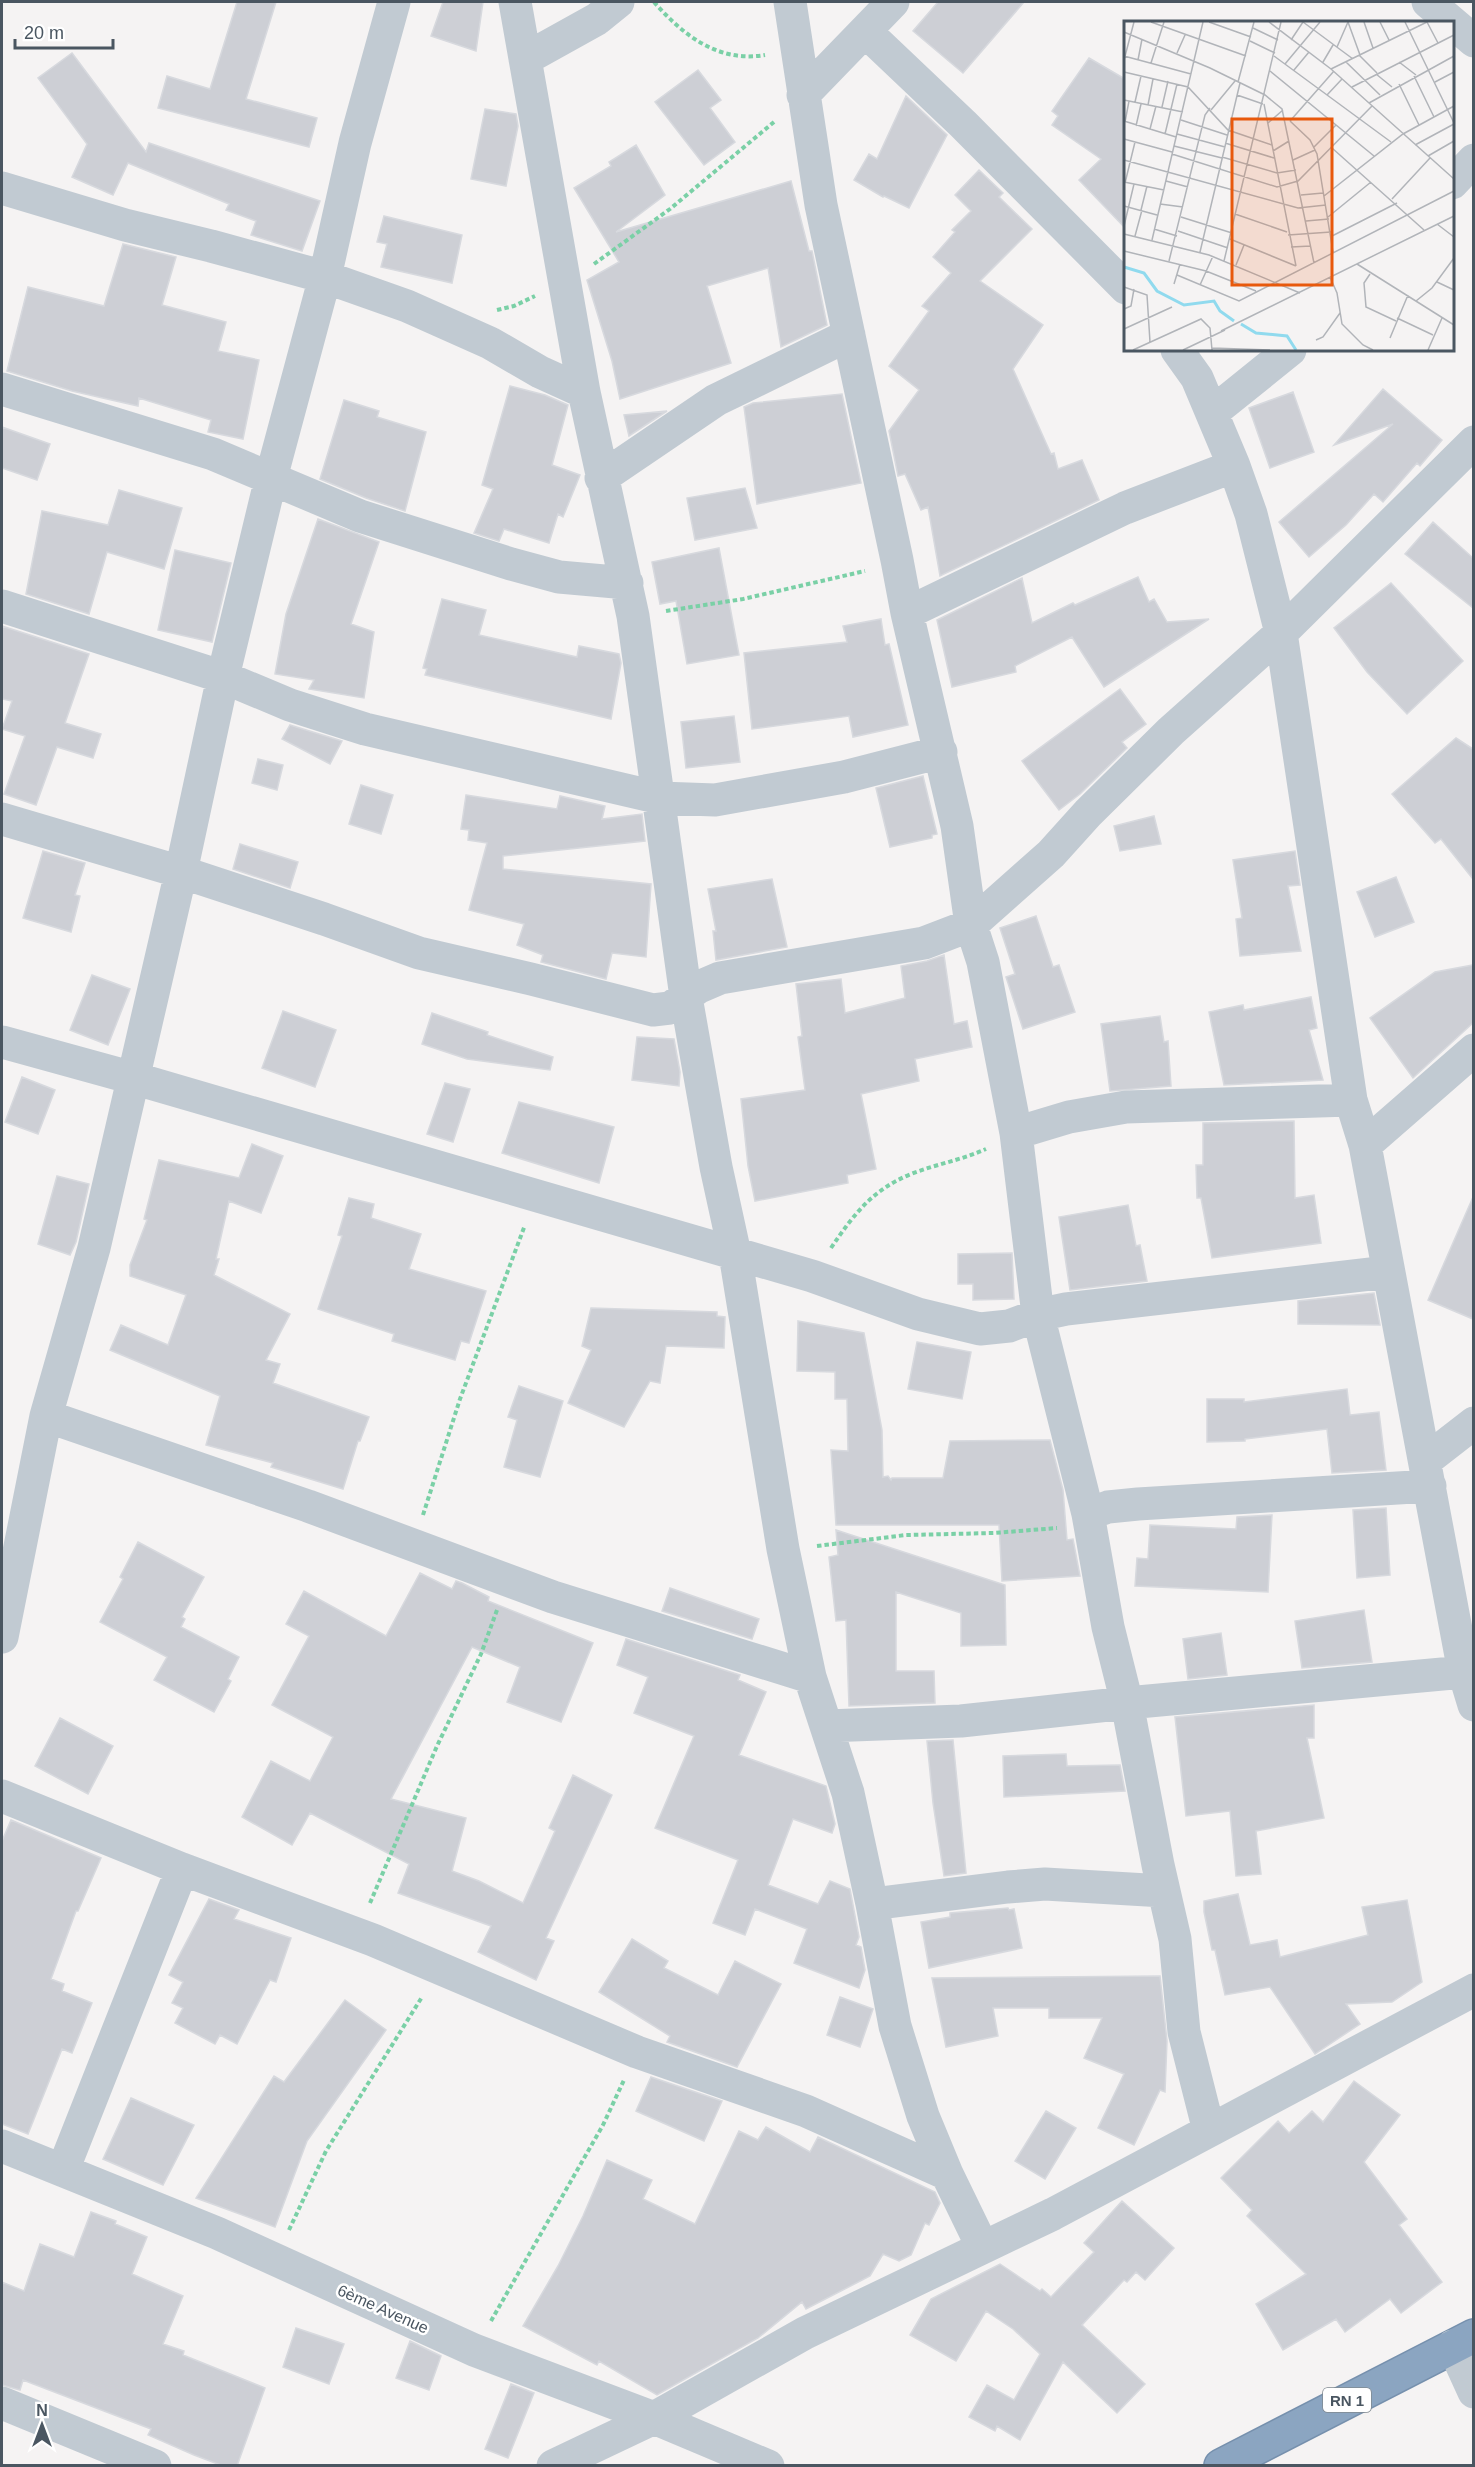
<svg xmlns="http://www.w3.org/2000/svg" width="1475" height="2467" viewBox="0 0 1475 2467" font-family="Arial,sans-serif">
<style>
.building{fill:#cdcfd5;stroke:#d7d9de;stroke-width:1.5}
.lines{fill:none;stroke-linecap:round;stroke-linejoin:round}
.highway-casing{stroke:#7690ad;stroke-width:36}
.path{stroke:#7ad0a6;stroke-width:4;stroke-dasharray:4.5 3;stroke-linecap:butt}
.street{stroke:#c1cad2;stroke-width:33}
.highway{stroke:#8ba5c1;stroke-width:33}
.labels{text-anchor:middle;dominant-baseline:central;stroke-width:5;stroke-linejoin:round;paint-order:stroke}
.shield{fill:#fff;stroke:#808990;stroke-width:1.5}
.shield-label{font-size:15px;font-weight:bold;fill:#4a5661}
.street-label{font-size:16px;fill:#4a5661;stroke:#fff}
.inset-river{fill:none;stroke:#90daee;stroke-width:3}
.inset-road{fill:none;stroke:#b1b4b9;stroke-width:1.5}
.view{fill:#e8590c;fill-opacity:0.15;stroke:#e8590c;stroke-width:3}
.inset-edge{fill:none;stroke:#4a5661;stroke-width:3}
</style>
<rect width="100%" height="100%" fill="#f5f3f3"/>
<!-- building -->
<path class="building" d="M237,2H276L246,99L317,118L309,147L158,108L167,76L210,89Z
M443,2H483L476,51L431,36Z
M938,2H1024L963,73L913,31Z
M72,53L146,152L149,143L320,201L302,251L251,235L256,221L226,210L229,204L128,163L113,195L72,177L87,144L38,78Z
M1089,58L1125,79V228L1079,180L1101,159L1052,125L1058,116L1052,111Z
M698,70L721,100L710,108L735,142L704,165L655,102Z
M906,96L947,135L909,208L884,196L883,197L854,180L869,154L877,159Z
M485,109L516,114L518,126L506,186L471,179Z
M636,145L665,195L616,232L791,181L809,251H812L827,325L781,347L768,268L707,286L731,363L620,399L612,361L587,280L619,262L574,188L611,166L609,162Z
M979,170L1003,193L999,197L1032,229L980,281L1043,325L1013,369L1051,454L1054,453L1058,469L1082,460L1099,500L940,576L928,507L921,510L905,474L898,476L889,431L919,390L889,366L929,311L922,306L951,273L933,257L955,232L952,230L971,211L955,195Z
M384,216L462,235L452,283L381,267L387,244L377,242Z
M123,244L176,257L162,305L226,322L218,351L259,360L243,439L208,432L211,420L139,398L138,406L72,391L7,371L28,287L104,306Z
M510,386L545,395L568,405L552,465L580,475L563,517L558,514L549,543L504,529L499,541L474,533L493,489L482,485Z
M1383,389L1442,440L1420,466L1417,463L1383,502L1374,494L1346,525L1309,557L1279,522L1393,424L1334,445Z
M1293,392L1314,452L1270,468L1249,408Z
M842,394L861,483L757,504L744,407L753,403Z
M344,400L379,411L377,417L426,432L405,511L366,498L320,479Z
M667,411L629,436L624,415Z
M2,427L50,444L37,480L2,468Z
M745,488L757,528L695,540L687,498Z
M119,490L182,508L164,569L107,552L89,614L26,594L42,511L108,525Z
M318,519L379,542L351,624L374,632L364,698L309,689L314,680L275,674L286,614Z
M1433,522L1473,558V608L1405,554Z
M719,548L739,655L687,664L676,601L660,604L652,562Z
M175,550L231,563L212,642L158,630Z
M1138,577L1149,602L1154,599L1167,622L1209,619L1104,687L1072,637L1015,666L1016,672L952,687L937,620L1022,578L1032,623L1073,603L1075,605Z
M1391,583L1463,661L1407,714L1367,672L1334,628Z
M442,599L486,610L479,635L577,657L579,646L619,654L621,663L611,719L425,675L427,669L423,668Z
M881,619L885,645L889,644L908,725L853,737L849,716L752,729L744,653L847,642L843,626Z
M2,626L89,654L65,723L101,734L93,758L57,747L36,805L4,794L25,736L2,729L12,701L2,699Z
M1120,689L1146,724L1122,742L1127,748L1080,794L1059,810L1022,761Z
M734,716L740,762L686,768L681,722Z
M290,725L342,741L330,764L282,739Z
M1456,738L1473,749V879L1441,839L1435,843L1392,794Z
M258,759L283,765L277,790L252,783Z
M923,776L937,834L932,835V838L890,847L876,788Z
M361,785L393,795L381,834L349,824Z
M466,795L557,809L560,796L605,806L602,819L642,814L645,841L503,856V869L651,884L646,957L612,953L606,979L541,962L543,955L517,945L524,924L469,910L487,843L468,840L469,830L461,829Z
M1154,816L1161,844L1120,851L1114,826Z
M240,844L298,862L290,888L233,869Z
M43,851L85,863L75,895L80,896L71,932L23,918Z
M1295,851L1300,885L1288,886L1301,951L1240,956L1236,919L1242,918L1233,860Z
M1396,877L1414,922L1375,937L1357,892Z
M772,879L787,947L716,960L713,931H716L708,889Z
M1036,916L1053,967L1059,965L1075,1012L1023,1029L1006,977L1015,974L1000,928Z
M944,955L954,1024L967,1021L972,1047L915,1059L919,1081L861,1094L876,1169L847,1175L848,1183L755,1201L748,1166L741,1099L805,1090L798,1037L802,1036L796,984L841,979L845,1013L905,998L901,966L927,961Z
M1473,965V1023L1413,1078L1370,1018L1435,972Z
M92,975L130,989L108,1045L70,1030Z
M1311,997L1317,1028L1309,1030L1323,1080L1224,1085L1209,1012L1243,1005L1244,1010Z
M283,1011L336,1030L315,1087L262,1068Z
M432,1013L488,1032L487,1035L553,1057L550,1070L467,1059L422,1044Z
M1160,1016L1164,1042L1168,1041L1171,1086L1110,1091L1101,1024Z
M637,1037L674,1039L680,1072L679,1086L632,1080Z
M22,1077L55,1090L38,1134L5,1122Z
M445,1083L470,1089L453,1142L427,1134Z
M519,1102L614,1127L599,1183L502,1153Z
M1294,1121L1295,1198L1314,1195L1321,1243L1212,1258L1201,1198H1197L1196,1165H1203V1123Z
M252,1144L283,1156L261,1213L229,1201L216,1259H219L214,1275L290,1314L266,1360L280,1364L273,1383L369,1417L360,1441H358L343,1489L271,1467L273,1463L206,1445L220,1396L110,1350L121,1325L168,1345L186,1295L130,1276V1265L147,1220L144,1219L159,1160L239,1178Z
M57,1176L89,1184L76,1242L70,1255L38,1244Z
M1473,1197V1319L1428,1300Z
M349,1198L374,1204L371,1218L421,1234L409,1269L486,1291L469,1343L461,1341L455,1360L392,1341L394,1334L318,1309L342,1236L338,1235Z
M1128,1205L1136,1246L1140,1245L1147,1281L1070,1290L1059,1217Z
M1012,1253L1014,1299L973,1300V1284H958V1254Z
M1374,1293L1380,1325L1298,1324V1301Z
M591,1308L717,1312V1316L725,1317L724,1348L666,1346L660,1383L650,1381L624,1427L568,1403L591,1350L582,1346Z
M798,1321L864,1333L882,1430L883,1477L888,1476L891,1480L892,1478H943L950,1441L1050,1440L1063,1490L1067,1540L1073,1539L1080,1576L1002,1581L999,1525H836L831,1450L848,1451L847,1399H835V1372L797,1371Z
M917,1342L971,1352L962,1399L908,1389Z
M519,1386L563,1401L540,1477L504,1467L517,1420L508,1417Z
M1347,1389L1350,1415L1379,1412L1386,1470L1332,1473L1327,1429L1245,1439V1441L1207,1442V1399H1244V1402Z
M1386,1508L1390,1575L1357,1578L1353,1510Z
M1272,1515L1268,1592L1135,1586L1137,1558L1148,1559L1150,1525L1236,1529L1237,1517Z
M836,1530L1005,1585L1006,1645L961,1646V1613L896,1592V1671H934L935,1703L849,1706L846,1620L836,1621L829,1557L838,1555Z
M138,1542L204,1577L182,1617L185,1619L181,1627L239,1657L228,1679L231,1681L214,1712L154,1680L167,1657L100,1622L123,1579L120,1577Z
M420,1573L452,1589L456,1581L462,1583L489,1597L488,1601L593,1643L561,1722L507,1702L520,1667L472,1647L391,1799L466,1818L452,1871L479,1881L523,1903L555,1831L549,1828L573,1775L612,1795L546,1938L554,1941L536,1980L478,1952L491,1926L398,1893L409,1864L310,1813L292,1845L242,1817L271,1761L310,1781L333,1737L272,1705L309,1636L286,1624L304,1591L386,1636Z
M670,1588L759,1619L752,1639L662,1611Z
M1364,1610L1372,1662L1302,1668L1295,1621Z
M1221,1633L1227,1675L1188,1679L1183,1639Z
M626,1639L740,1675L738,1680L766,1692L739,1755L826,1786L835,1824L832,1833L793,1819L768,1885L818,1904L830,1881L850,1889L859,1937L856,1945L861,1947L865,1970L859,1988L794,1963L807,1929L755,1909L745,1935L713,1923L738,1860L655,1828L694,1736L634,1713L648,1677L617,1665Z
M1314,1705V1738H1307L1324,1818L1256,1831L1261,1874L1236,1876L1230,1811L1186,1816L1175,1717Z
M60,1718L113,1746L88,1794L35,1766Z
M953,1740L966,1873L944,1876L933,1803L927,1741Z
M1066,1754L1067,1766L1120,1765L1125,1791L1004,1797L1003,1756Z
M11,1820L101,1858L78,1911H76L51,1979L64,1984L62,1991L92,2003L72,2053L62,2049L28,2134L2,2124V1841Z
M1238,1894L1250,1945L1277,1940L1280,1957L1368,1935L1362,1907L1407,1900L1422,1982L1392,2002L1346,2004L1360,2024L1315,2054L1270,1987L1225,1995L1215,1950H1212L1204,1912V1901Z
M209,1899L239,1910L234,1919L291,1938L276,1982L270,1980L237,2044L220,2035L215,2044L175,2023L183,2008L172,2003L183,1982L169,1975Z
M1008,1908L1009,1910L1014,1909L1022,1948L929,1968L921,1922L950,1917V1913Z
M632,1939L668,1961L664,1968L718,1995L735,1961L781,1984L737,2067L667,2042L670,2036L599,1992Z
M1160,1976L1167,2041L1165,2092L1160,2090L1134,2145L1098,2128L1124,2074L1084,2058L1102,2018H1049V2008H993L998,2036L946,2047L932,1978Z
M840,1997L873,2009L860,2047L827,2035Z
M345,2000L386,2030L307,2141L275,2227L196,2198L274,2076L284,2082Z
M651,2077L722,2101L704,2141L636,2111Z
M1354,2081L1400,2115L1364,2162L1407,2219L1399,2225L1442,2282L1401,2313L1390,2299L1345,2332L1336,2319L1283,2350L1256,2304L1306,2274L1247,2216L1252,2210L1221,2178L1278,2121L1289,2133L1312,2111L1323,2122Z
M131,2098L194,2125L163,2185L103,2159Z
M1046,2111L1076,2128L1045,2179L1015,2161Z
M766,2127L810,2152L818,2137L935,2192L940,2203L929,2225L925,2223L911,2255L899,2261L883,2254L870,2276L806,2309L802,2302L758,2338L657,2395L599,2361L597,2365L523,2326L558,2266L583,2216L607,2160L652,2180L643,2199L695,2224L739,2131L758,2140Z
M1122,2201L1174,2248L1145,2280L1136,2272L1127,2282L1124,2280L1082,2325L1145,2384L1117,2413L1063,2362L1020,2440L997,2426L995,2431L969,2417L987,2385L1014,2400L1040,2354L1013,2329L986,2311L956,2361L910,2335L931,2299L1000,2264L1040,2291L1042,2289L1051,2297L1094,2252L1084,2243Z
M91,2212L116,2221L115,2224L147,2237L132,2274L183,2296L163,2344L184,2351L183,2355L265,2388L237,2466H223L194,2455L148,2435L151,2429L23,2380L20,2390L2,2385V2282L24,2291L40,2244L74,2257Z
M296,2328L344,2344L329,2384L283,2367Z
M410,2341L441,2356L429,2390L396,2378Z
M511,2384L534,2393L508,2458L485,2449Z"/>
<g class="lines">
<!-- highway casing -->
<g class="highway-casing">
<path id="highway" d="M1221,2466L1474,2336"/>
</g>
<!-- path -->
<path class="path" d="M654,2C683,35 718,63 765,55
M594,264L670,209L774,122
M497,310L514,306L535,296
M666,611L743,599L865,571
M831,1248C854,1214 872,1190 911,1174C936,1164 962,1160 986,1149
M423,1515L460,1399L525,1225
M817,1546L906,1535L994,1533L1057,1528
M370,1903L437,1746L481,1654L497,1610
M289,2230L326,2151L422,1997
M491,2321L603,2125L624,2080"/>
<!-- street -->
<path class="street" d="M515,2L584,392L633,616L686,997L716,1167L735,1254L783,1549L810,1677L848,1793L872,1904L895,2026L923,2116L947,2174
M790,2L821,205L897,560L907,613L957,826L971,925L983,962L1016,1133L1038,1315L1088,1514L1108,1627L1127,1703L1158,1865L1175,1939L1184,2032L1209,2131
M1428,2L1474,41
M865,31L963,124L1126,288
M525,59L597,19L618,2
M803,95L893,2
M1452,183L1474,160
M2,188L125,225L211,246L325,277L407,306L490,343L540,372L584,392
M1177,350L1197,378L1234,466L1251,514L1281,633L1351,1100L1365,1145L1464,1672L1474,1705
M2,389L213,454L360,516L511,564L559,577L627,583
M1213,412L1290,350
M601,478L716,400L849,335
M2,606L223,677L290,705L365,729L660,798L715,800L844,777L941,752
M907,613L1125,508L1234,466
M2,819L181,872L324,919L419,953L531,979L653,1010L670,1008L699,987L720,978L924,943L971,925L1051,854L1088,813L1171,731L1281,633L1474,442
M2,1042L133,1078L812,1276L918,1314L980,1329L1009,1326L1038,1315L1066,1309L1388,1272
M1016,1133L1069,1117L1126,1107L1351,1100
M1365,1145L1474,1050
M46,1416L308,1506L553,1597L810,1677
M1425,1461L1474,1423
M1088,1514L1108,1507L1138,1504L1430,1486
M2,1637L46,1416L94,1248L181,872L223,677L271,478L325,277L355,143L394,2
M826,1726L961,1721L1127,1703L1464,1672
M2,1796L182,1869L373,1940L637,2052L806,2111L947,2174L982,2246
M872,1904L1008,1887L1045,1884L1164,1891
M2,2146L217,2233L474,2350L654,2418L768,2466
M63,2170L182,1869
M1453,2346L1474,2392
M2,2403L155,2466
M553,2466L654,2418L805,2333L1053,2214L1474,1990"/>
<!-- highway -->
<use href="#highway" class="highway"/>
</g>
<g class="labels">
<!-- shield labels -->
<rect class="shield" x="1323" y="2388" width="48" height="24" rx="4.5"/>
<g class="shield-label">
<text x="1347" y="2400">RN 1</text>
</g>
<!-- street labels -->
<g class="street-label">
<text transform="translate(383 2309) rotate(24)">6ème Avenue</text>
</g>
</g>
<!-- overview -->
<g transform="translate(1124 21)">
<rect width="330" height="330" fill="#f5f3f3"/>
<path class="inset-river" d="M0,246L20,252L33,270L60,284L90,280L96,290L110,300M117,303L132,312L163,315L172,329"/>
<path class="inset-road" d="M27,1L122,35M85,1L127,16M145,1L207,48L330,158M179,1L229,38M224,1L236,34M240,1L249,27M256,1L265,19M281,1L330,102M303,1L314,22M129,7L154,19M0,11L86,47L141,74L158,88L190,242M167,19L179,1M126,20L151,32M213,26L224,1M53,32L61,14M235,34L253,52M0,35L67,53M150,35L267,121M0,39L10,1M14,39L18,18M199,41L209,24M222,41L256,74M275,41L292,54M27,42L40,1M161,43L196,1M207,48L303,1M170,49L185,31M146,50L250,135M0,51L64,66L104,109L148,124M252,53L268,66M290,55L310,96M114,61L130,1M311,61L330,51M275,63L295,104M228,66L330,14M113,74L139,83M203,74L218,58M0,79L59,91M11,81L17,55M245,82L330,35M140,83L172,245M24,84L29,58M38,86L44,60M87,89L111,60M57,99L103,114M0,100L52,116M166,100L186,119L193,133L209,231M166,100L210,50M1,101L5,80M144,102L159,89M12,105L17,83M26,108L32,85M41,113L53,63M53,113L101,126M0,118L48,131M101,122L150,137M291,124L330,103M50,125L98,137M190,126L212,104M208,127L300,209M149,130L165,120M48,133L153,166L174,160L248,85M304,135L330,120M98,136L153,152L172,149M0,139L174,187L202,184M169,139L191,129M42,160L64,166M0,161L40,169M1,162L11,121M177,174L199,172M200,175L279,113L330,85M268,178L306,137M36,183L59,186M0,185L33,194M17,189L23,165M111,193L163,211M57,196L108,212M204,196L247,161M182,200L205,198M313,203L330,216M0,205L10,163M30,208L53,215M54,210L104,227M0,213L85,234L176,272M164,214L207,211M11,215L18,189M208,215L273,182M106,218L172,245M28,219L79,1M167,226L187,225M0,230L82,250L132,270M76,231L116,62M45,240L81,94L86,87M100,240L157,1M233,243L330,304M112,244L120,224M246,253L240,262L242,286L272,300M53,254L115,280L330,170M206,256L213,272L218,303L239,324L249,329M313,261L330,269M50,263L56,243M76,264L89,235M0,266L23,274L26,321M292,280L308,267L330,237M0,288L7,285L10,268M273,297L309,314M0,308L48,286M97,310L330,195M266,317L284,274M192,319L199,316L216,292M88,327L146,329M9,329L77,298L86,307L88,329M59,329L101,309M304,329L318,297"/>
<path class="view" d="M108,98H208V264H108Z"/>
<rect width="330" height="330" class="inset-edge"/>
</g>
<!-- border -->
<rect width="1475" height="2467" fill="none" stroke="#4a5661" stroke-width="6"/>
<!-- north arrow -->
<g transform="translate(42 2425)" stroke="#ffffff" stroke-width="4.5" paint-order="stroke">
<path d="M0-4.5L10 22L0 15L-10 22Z" fill="#4a5661"/>
<text y="-9" font-size="16" font-weight="bold" text-anchor="middle" fill="#4a5661">N</text>
</g>
<!-- scale -->
<path d="M15 39v9h98v-9" fill="none" stroke="#4a5661" stroke-width="3"/>
<text x="24" y="39" font-size="18" fill="#4a5661" stroke="#ffffff" stroke-width="4.5" paint-order="stroke">20 m</text>
</svg>
